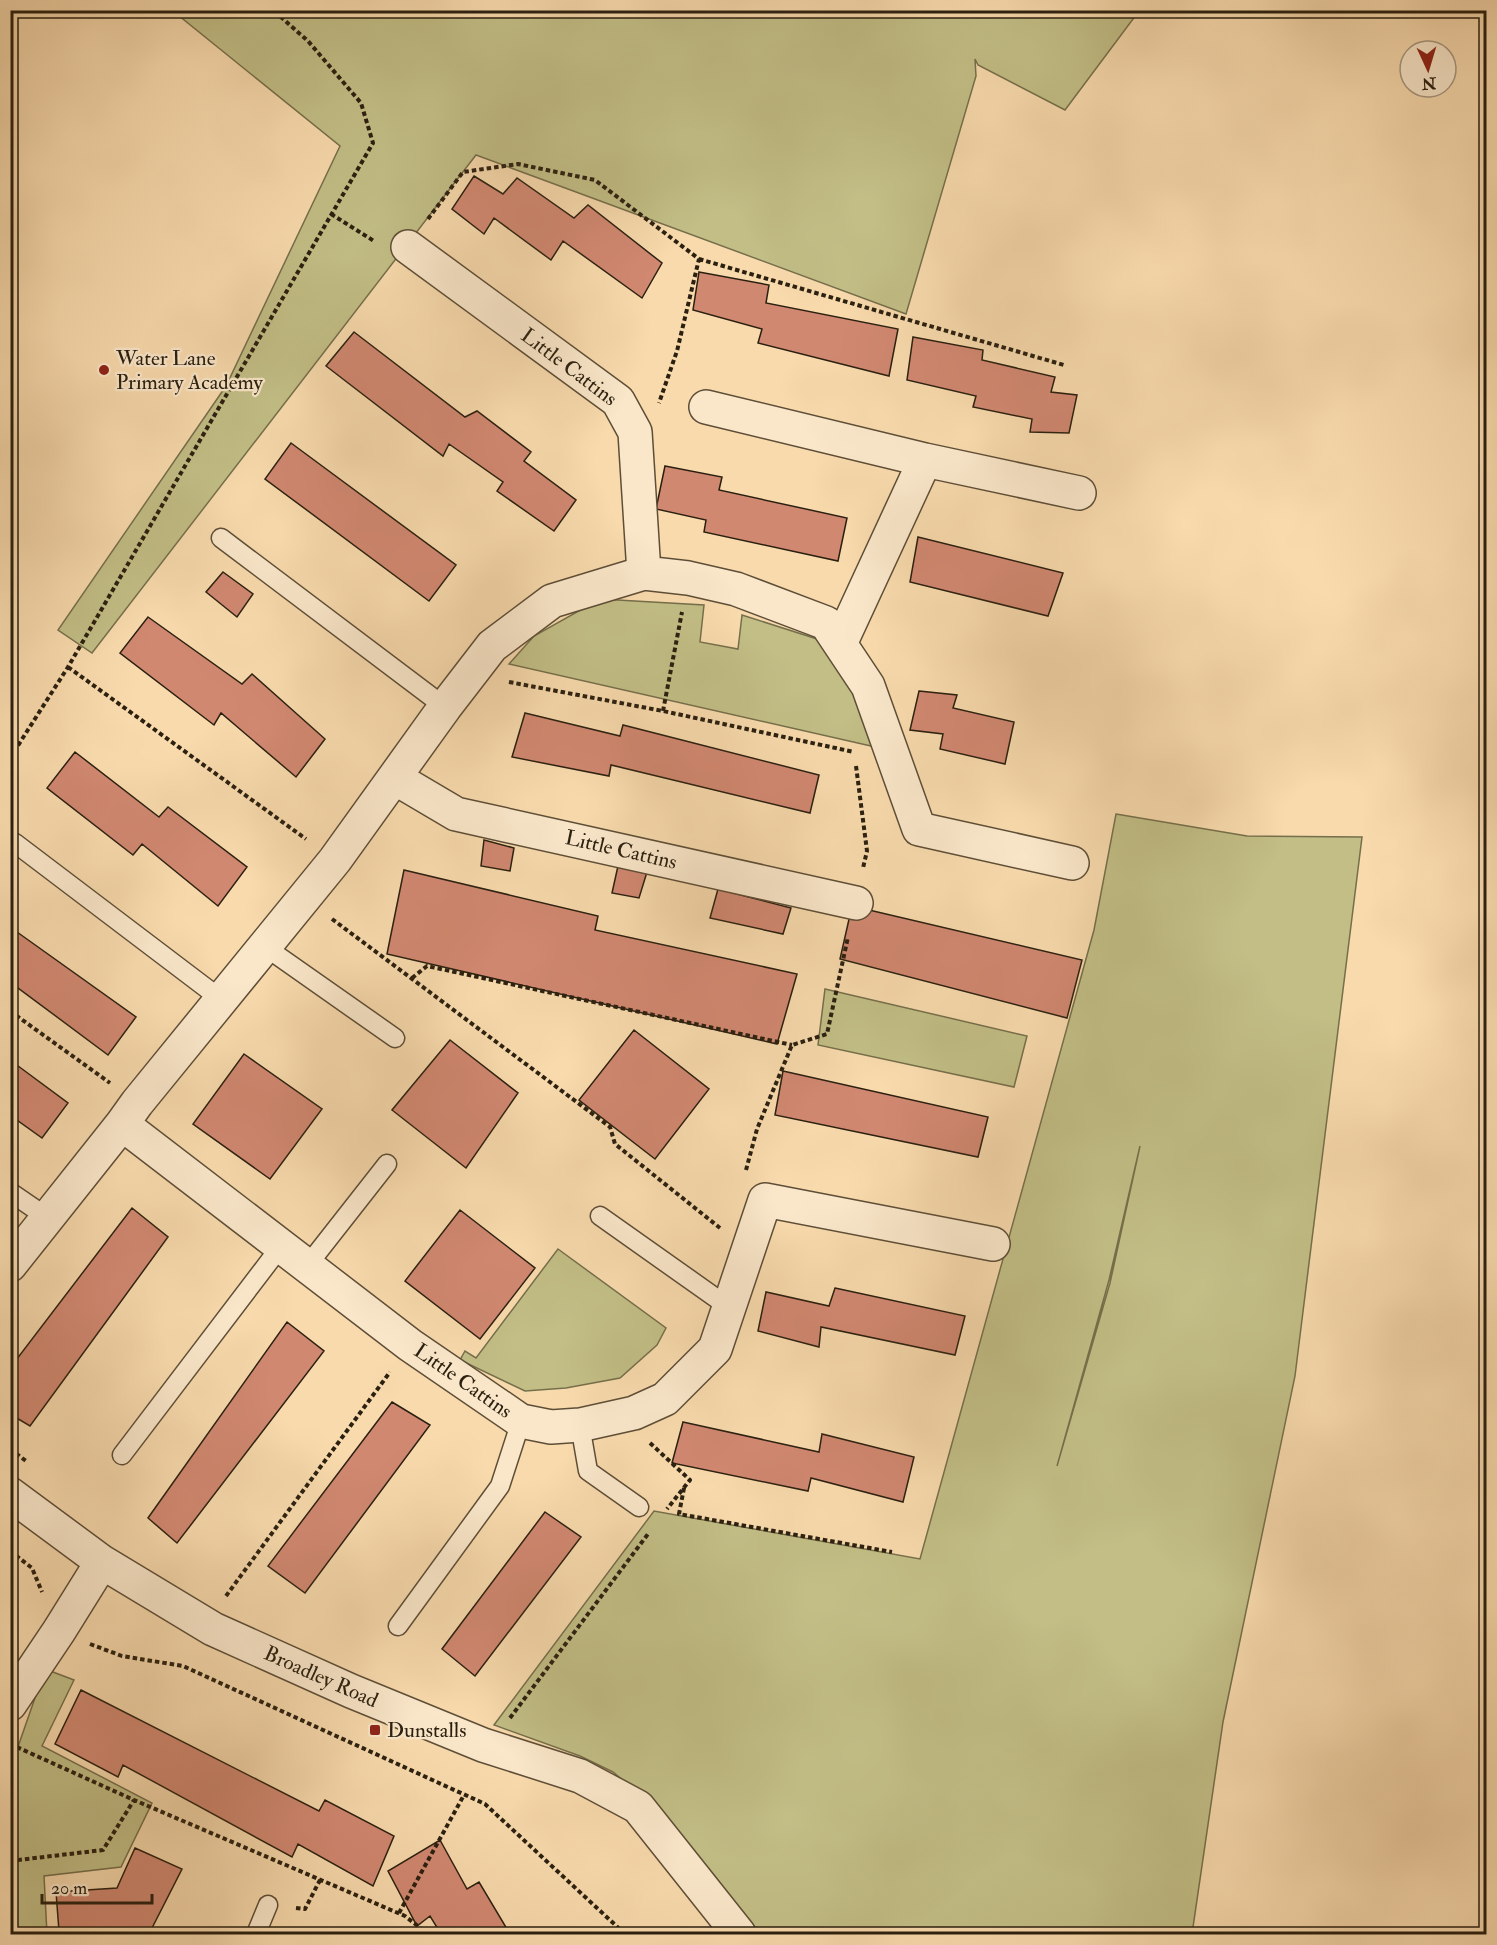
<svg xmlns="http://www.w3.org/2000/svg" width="1497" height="1945" viewBox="0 0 1497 1945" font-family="'IM FELL Double Pica',serif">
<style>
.green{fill:#c2be86;stroke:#766f4b;stroke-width:1.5;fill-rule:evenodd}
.building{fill:#d18871;stroke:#2b2010;stroke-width:1.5}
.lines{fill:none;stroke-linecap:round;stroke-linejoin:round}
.lane-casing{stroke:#5e4e37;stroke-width:21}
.street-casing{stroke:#5e4e37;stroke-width:36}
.path{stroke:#2b2010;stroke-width:4;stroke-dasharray:4.5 3;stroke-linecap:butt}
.lane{stroke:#fae7ca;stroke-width:18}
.street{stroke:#fae7ca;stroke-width:33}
.poi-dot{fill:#8f2418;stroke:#fae7ca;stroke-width:2}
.labels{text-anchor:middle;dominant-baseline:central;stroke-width:4.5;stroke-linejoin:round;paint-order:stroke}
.poi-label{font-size:21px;fill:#2b2010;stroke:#fae7ca;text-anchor:start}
.street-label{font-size:21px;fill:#2b2010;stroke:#fae7ca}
</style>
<rect width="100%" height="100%" fill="#f8daad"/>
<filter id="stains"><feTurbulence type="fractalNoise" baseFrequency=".00333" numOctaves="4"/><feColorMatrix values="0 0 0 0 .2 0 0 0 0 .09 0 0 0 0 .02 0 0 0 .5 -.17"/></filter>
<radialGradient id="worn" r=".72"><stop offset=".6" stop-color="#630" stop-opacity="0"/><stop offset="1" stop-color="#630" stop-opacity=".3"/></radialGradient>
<!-- green -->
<path class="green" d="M173,11H1139L1065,110L978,65L975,59L976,76L906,314L476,155L92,653L58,630L226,386L340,146Z
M600,599L704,605L700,642L738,649L742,615L817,639L865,697L871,746L509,664L534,636Z
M1116,814L1247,836L1362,837L1295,1376L1223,1722L1192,1934H756L646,1800L613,1772L580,1756L494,1725L654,1511L920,1559L1094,930ZM1140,1146L1110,1283L1057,1466L1109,1280Z
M825,989L1027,1036L1014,1087L818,1045Z
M558,1249L666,1328L657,1345L620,1378L566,1388L525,1391L460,1360L465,1351L476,1358Z
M45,1669L74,1680L42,1746L152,1803L121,1867L44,1876L47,1934H11V1767Z"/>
<!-- building -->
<path class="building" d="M474,176L503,194L517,178L574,218L588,205L662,263L642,298L563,241L551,260L494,218L484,234L452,209Z
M699,272L769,285L766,303L898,329L889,376L758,343L762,329L693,310Z
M354,332L465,417L477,411L531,452L524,461L576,500L554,531L497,491L503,482L449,444L443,456L326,366Z
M913,337L983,350L982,360L1055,377L1051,392L1077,395L1069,433L1030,432L1032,419L973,407L976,396L907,380Z
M291,443L456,565L429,601L265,479Z
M665,466L722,477L719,490L847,518L838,561L704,532L706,520L656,509Z
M918,537L1063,573L1048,616L910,582Z
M223,572L253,594L237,617L206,592Z
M148,617L242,684L252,674L325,739L296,777L221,713L214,725L120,653Z
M919,691L957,695L953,708L1014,722L1005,764L940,749L943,734L910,730Z
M525,713L620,736L623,725L819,775L810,813L611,765L609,776L512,757Z
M75,752L159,817L168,807L247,867L218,906L142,844L133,855L47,788Z
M484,840L514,848L510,871L481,866Z
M618,866L647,872L639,898L612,893Z
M404,870L598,916L595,930L797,974L777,1044L387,954Z
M718,889L791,908L783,934L710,918Z
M852,906L1082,960L1067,1018L840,959Z
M10,927L136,1017L108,1055L10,982Z
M634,1030L709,1089L655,1159L579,1100Z
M450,1040L518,1093L466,1168L392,1110Z
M244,1054L322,1109L270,1179L193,1124Z
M10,1060L68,1103L42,1138L10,1115Z
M783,1071L988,1117L978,1157L775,1115Z
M132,1208L168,1237L30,1426L10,1414V1368Z
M460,1210L535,1268L480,1339L405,1281Z
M835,1288L965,1316L955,1355L821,1327L819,1347L758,1331L766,1292L829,1306Z
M287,1322L324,1351L177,1543L148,1518Z
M392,1402L430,1425L305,1593L268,1566Z
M683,1422L819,1452L822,1434L914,1457L903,1502L811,1478L808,1491L672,1463Z
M545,1512L581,1537L475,1676L442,1649Z
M81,1690L319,1811L325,1800L394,1836L373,1886L298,1844L292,1857L123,1765L118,1777L55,1744Z
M440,1840L467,1889L479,1882L510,1934H441L430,1916L417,1926L388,1871Z
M135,1848L182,1869L152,1928L59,1931L56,1892L117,1888Z"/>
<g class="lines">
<!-- lane casing -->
<g class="lane-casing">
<path id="lane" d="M221,538L445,707
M15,843L222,1000
M264,946L395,1038
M10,1192L48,1218
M600,1216L730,1308
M307,1266L387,1164
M580,1425L588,1471L639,1507
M122,1455L281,1246
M398,1626L500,1486L521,1421
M256,1934L268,1905"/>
</g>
<!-- street casing -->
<g class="street-casing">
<path id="street" d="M408,247L618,401L635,432L644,573
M706,407L925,460L1079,493
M840,644L925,460
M395,778L456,814L856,903
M122,1124L410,1345L521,1421L551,1427L580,1425L634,1413L665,1399L715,1349L765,1200L993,1244
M10,1265L122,1124L137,1103L335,860L445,707L492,646L552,601L644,573L688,578L736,589L826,623L868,686L919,829L1072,863
M10,1494L102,1562L213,1629L351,1691L483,1745L580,1776L638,1807L739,1934
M10,1704L59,1631L102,1562"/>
</g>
<!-- path -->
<path class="path" d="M331,214L374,241
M428,219L463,172L518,164L595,180L699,259L677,351L659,403
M699,259L1064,365
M68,667L306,839
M509,682L663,711L854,752
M663,711L682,612
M10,758L68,667L373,143L361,103L308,41L273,10
M856,766L867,851L863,868
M332,919L610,1127L615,1144L720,1228
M412,978L427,966L792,1045
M10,1011L110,1083
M746,1170L757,1129L792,1045L827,1034L848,937
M650,1443L690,1480L667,1509
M10,1449L26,1461
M684,1488L679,1514L892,1552
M10,1551L32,1568L42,1592
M226,1596L390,1372
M90,1644L122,1656L183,1666L485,1804L625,1934
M510,1718L648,1534
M10,1744L134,1800L405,1916L428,1934
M10,1861L103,1850L134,1800
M296,1908L305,1909L320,1880
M399,1913L464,1795"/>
<!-- lane -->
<use href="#lane" class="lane"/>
<!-- street -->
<use href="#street" class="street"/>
</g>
<!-- markers -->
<g class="poi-dot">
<circle cx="104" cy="370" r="6"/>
<rect x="369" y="1724" width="12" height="12" rx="3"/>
</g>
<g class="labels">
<!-- poi labels -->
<g class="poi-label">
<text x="116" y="358">Water Lane<tspan x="116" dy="24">Primary Academy</tspan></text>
<text x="387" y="1730">Dunstalls</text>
</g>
<!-- street labels -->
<g class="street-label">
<text transform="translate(569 367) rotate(37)">Little Cattins</text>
<text transform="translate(621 850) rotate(13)">Little Cattins</text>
<text transform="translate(463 1381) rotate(35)">Little Cattins</text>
<text transform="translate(321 1677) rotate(24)">Broadley Road</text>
</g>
</g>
<!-- margin -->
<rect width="1497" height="1945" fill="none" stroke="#f8daad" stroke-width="36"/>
<rect x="12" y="12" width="1473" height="1921" fill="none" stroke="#2b2010" stroke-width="3"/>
<rect x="18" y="18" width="1461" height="1909" fill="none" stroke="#2b2010" stroke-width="1.5"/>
<!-- north arrow -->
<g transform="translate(1428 69) rotate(176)"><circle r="28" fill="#fae7ca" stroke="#a79780" stroke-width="1.5"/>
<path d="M0-4.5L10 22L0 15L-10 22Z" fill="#8f2418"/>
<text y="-9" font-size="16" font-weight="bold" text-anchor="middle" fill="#2b2010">N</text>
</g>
<!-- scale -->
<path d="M42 1894v9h110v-9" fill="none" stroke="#2b2010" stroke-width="3"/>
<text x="51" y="1894" font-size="18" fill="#2b2010" stroke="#fae7ca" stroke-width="4.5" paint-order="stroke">20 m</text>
<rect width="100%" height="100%" filter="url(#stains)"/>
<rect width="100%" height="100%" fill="url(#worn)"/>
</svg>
